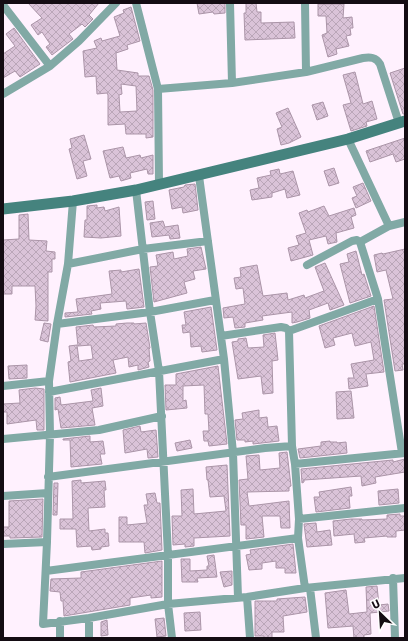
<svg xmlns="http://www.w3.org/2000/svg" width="408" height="641" viewBox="0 0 408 641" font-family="Jost,sans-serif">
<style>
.building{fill:url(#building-cross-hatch);stroke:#ab95a8;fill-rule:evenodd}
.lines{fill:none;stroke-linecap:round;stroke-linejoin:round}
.street{stroke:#81a9a5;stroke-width:8}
.secondary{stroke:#45837e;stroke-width:11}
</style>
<defs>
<pattern id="building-cross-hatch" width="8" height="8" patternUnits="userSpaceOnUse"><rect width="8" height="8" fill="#dac3d8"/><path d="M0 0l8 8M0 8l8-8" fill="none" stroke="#baa6b8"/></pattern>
</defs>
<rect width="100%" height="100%" fill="#fff1fe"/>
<!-- building -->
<path class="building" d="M28,3H99L89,15L93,19L85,27L82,24L69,34L73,39L52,55L46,47L50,44L42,32L38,35L31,25L42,18Z
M197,3H225V13L214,14L213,12L199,14Z
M246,3H256L257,12H261V23L294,22L295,38L245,40L244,13H246Z
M318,4H344L343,18L352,17L353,28H350L351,35L346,36L349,46L336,49L337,54L328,57L322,35L327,33L326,16H318Z
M131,7L140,41L127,45L128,49L116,53L117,70L138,73V76H149L153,90V137L146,138V134H126L125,124L108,125V95L107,93L97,94L96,76L85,77L83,51L97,48L94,41L101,38L102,41L120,36L114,17L124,13L123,10ZM121,84L136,86L137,111L120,112L119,95L122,94Z
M14,28L40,64L20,77L15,71L3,78V54L15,46L6,34Z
M405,68V114H403L390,73Z
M355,72L363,104L372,101L377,119L366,122L367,126L351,131L343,105L351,103L343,75Z
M323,102L328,116L317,120L312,105Z
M288,108L301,137L289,143L281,145L277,129L282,127L276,113Z
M84,135L91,159L83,161L87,176L77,179L69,149L72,148L70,139Z
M405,138V159L396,162L393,154L370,162L366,151Z
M123,147L126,158L140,155L141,158L153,155V174H148L147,169L130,173L131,178L121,181L119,176L110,178L103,151Z
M334,168L339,183L329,186L324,171Z
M279,169L280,174L293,171L300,195L287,198L285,189L272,193V197L252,200L250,190L259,188L257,178L271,175L270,171Z
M363,183L371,201L356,208L352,198L357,196L353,187Z
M195,184L198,210L183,213L182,207L172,209L169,190L184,187L185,185Z
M153,201L155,219L147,220L145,202Z
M97,205V208L104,207L105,211L119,207L121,236L101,238L84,237L85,220H87V206Z
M324,206L329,216L354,208L356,215L351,217L354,228L336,233L337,242L328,244L326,236L309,240L313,255L291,261L288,248L299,245L296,236L306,233L299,213L307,210L308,212Z
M28,214L29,240L47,241L46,251L55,252V259H52V272H48V321L35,320L36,306L35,286H12V294H3V240L19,239V215Z
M163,221L165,227L178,225L180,238L170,239L169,235L152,237L150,223Z
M201,247L206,269L193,271L195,279L184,282L187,293L154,302L150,267L158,266L156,255L173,252L174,259L188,256L187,249Z
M405,249V364H402L403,370L395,371L384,300L393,299L386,270L377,272L374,255L382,253L383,254Z
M356,251L362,275L364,274L371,296L350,303L340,264L349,262L347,254Z
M325,263L344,305L330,310L328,303L309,310L310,318L297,322L292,323V312L262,316L263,320L245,323V327L235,328L233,317L224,318L223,308L245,304L243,288L236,289L234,278L241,277L240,268L257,265L263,296L287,293L288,300L304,295L305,298L324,291L315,267Z
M139,269L144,307L127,309L126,301L100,303L101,309L91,311L92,314L65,317V313L78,312L76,299L112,294L109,271L121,270V272Z
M374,306L384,372L366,374L368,386L349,389L348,378H354L351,364L374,360L371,342L355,346L352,333L333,338L335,345L325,348L319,326Z
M211,307L217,350L202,352L201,346L191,347L190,332L183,333L182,325H186L184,312Z
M44,323L51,324L48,342L40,340Z
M127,323H134V324L146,323L150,348L149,349L150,361L148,362L149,367L138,370V365L129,367L128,357L113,360L116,373L70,382L68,362L71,361L69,346L77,345L79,361L93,359L91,345L78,346L76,327L93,325L94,327L116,326V324Z
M275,333L278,360L272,361L273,393L263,394L261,376L238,379L232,342L238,341V339L246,338L248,348L264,347L263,335Z
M27,365V378L9,379L8,366Z
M218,366L227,444L209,446L208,441H204L203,431H209L208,414H205L204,385L183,386V401L186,400L187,408L166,410L165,385H176V374Z
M35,388L44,389V430H37L36,420L7,424V412H3V404L20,403L19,390Z
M101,388L103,406L92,408L95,425L61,428L58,409L55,410V398L60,397L61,405L93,401L91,390Z
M351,391L354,418L337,419L336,392Z
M259,410V418L267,417L268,427L277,426L279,441L253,444V441L245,442V440H237L235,420L243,419L242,413Z
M140,426L141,432L156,430L158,457L148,458L147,449L125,453L123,430Z
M90,436V442L103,441L105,454H100L102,464L71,467L70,440H63V439Z
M190,440L192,448L177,451L175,443Z
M330,441V442H337V443L346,442L347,453L300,458L298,449L321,446V442Z
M287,452L291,486L289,487V491L247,492L249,506L289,501L290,528H281L280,516H262L264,537L246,539V525H241L239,480L248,479L246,456L259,455L260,470L280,468L279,453Z
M405,459V472L375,477L376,483L362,486L361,476L304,480V482L302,483L301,469L393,460V462Z
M227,465L230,536L194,538V546L185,547V544L173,545L172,516H182L181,490L193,489L194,514L226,511L224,496L210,497L208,480H207L206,467Z
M81,480V483L105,481L106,490H104L105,507L88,508L89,531L105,529V533H108L109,546L101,547V549L92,550L91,546L77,547L76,529H60V519H73L72,481Z
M54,483H58L57,515H53Z
M351,487L352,496H349L350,508L316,512L314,497H320L319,492Z
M398,489L399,503L379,505L378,491Z
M155,493L157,503H160L162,550L145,553L144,542H119V517H127V525L147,523L144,505H148L146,494Z
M43,499L42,537L12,538H10V536H3V527H9V501Z
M400,514V516H405V530L396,531V537H387V536L364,538L365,542L355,543L354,534L334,536L333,521L351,519H362V520L387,519V515Z
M316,523L317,532L330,530L332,545L307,547L304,524Z
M293,544L296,573H285V568H276V561L262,563V569L249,570L246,555L251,554L250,550Z
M214,555L217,577L197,578L198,582H182L181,559H190V571L207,570V566H209L207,556Z
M162,561V597L151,598V595L130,598V605L64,616L63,601H61L60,592L50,591L51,579L81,578V572Z
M232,571V585L224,587L220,572Z
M377,586L379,605L388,604L389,611L370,613L371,634L364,635V638H354L353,626L328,628L325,593L346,590L349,614L367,612L366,587Z
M305,597L307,612L283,616L284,632H272V638H264V636H255V601H277V599Z
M200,612L201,630L185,631L184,613Z
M164,618L166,636L157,637L155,619Z
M107,620L108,635L101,636V622Z"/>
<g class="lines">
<!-- street -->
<path class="street" d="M136,3L158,89L159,184
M230,3L232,83
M305,3L306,72
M3,5L50,66
M158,89L232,83L306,72L363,58C370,57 376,57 380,64L399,123
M3,94L50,66L79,41L116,3
M348,139L389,226
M136,190L150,312L159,371L168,555V604L172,638
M73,201L68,264L57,324L49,381L50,435L47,542L43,624L89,618L168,604L247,597L305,588L405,578
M360,242L389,226L405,222
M68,264L143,249L208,241
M307,265L352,241L357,240L360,242L378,299L402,453
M57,324L150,312L215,300
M289,331L378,299
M224,359L233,453L238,597
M3,386L49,381
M49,392L224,359L199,176
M3,439L99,430L162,416
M292,446L295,464L299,519L298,538L305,588
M295,464L405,453
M48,477L265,448L292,446L289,331L286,328L281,327L221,336
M3,496L48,493
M299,519L405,508
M3,544L47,542
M46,571L298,538
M393,578L395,638
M310,588L316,638
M247,597L250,638
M89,618V638
M60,621V638"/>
<!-- secondary -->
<path class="secondary" d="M3,209L73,201L136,190L348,139L405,121"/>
</g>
<!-- border -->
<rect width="408" height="641" fill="none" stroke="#140c13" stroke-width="8"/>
<!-- north arrow -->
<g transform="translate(380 613) rotate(335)" stroke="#ffffff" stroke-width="3" paint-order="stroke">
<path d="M0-3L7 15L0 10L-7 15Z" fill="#140c13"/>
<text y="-6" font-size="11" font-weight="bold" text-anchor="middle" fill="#140c13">U</text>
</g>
</svg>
